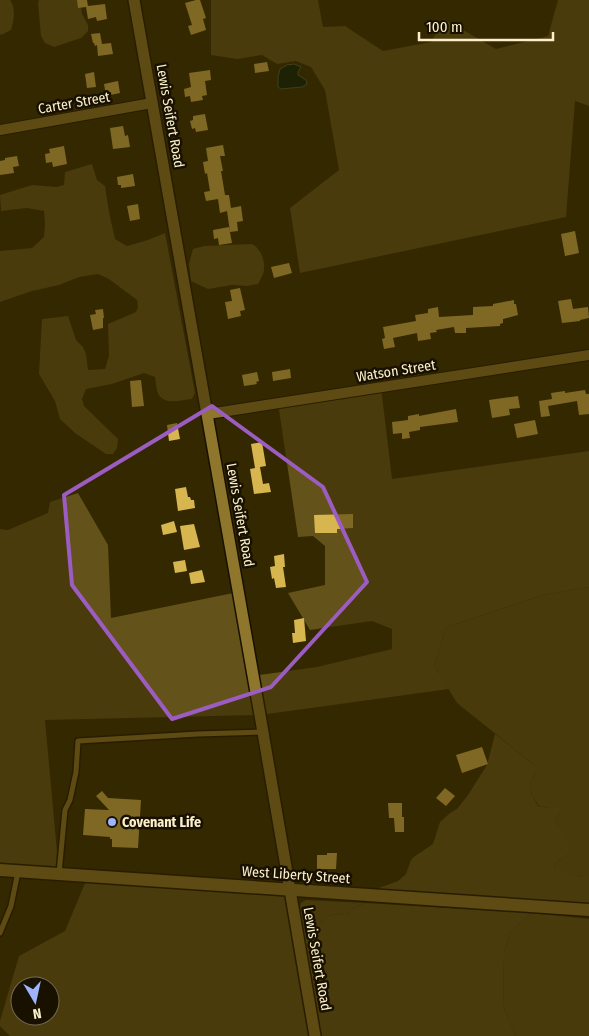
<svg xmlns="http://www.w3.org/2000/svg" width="589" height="1036" viewBox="0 0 589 1036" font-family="'Fira Sans Condensed',sans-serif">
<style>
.green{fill:#61501a}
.forest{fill:#64521b;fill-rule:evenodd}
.water{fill:#011c09;stroke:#4c5c44}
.building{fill:#d8b64f}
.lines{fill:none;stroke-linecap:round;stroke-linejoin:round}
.service-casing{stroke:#191100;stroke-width:8}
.minor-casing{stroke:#191100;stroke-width:12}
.tertiary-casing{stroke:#191100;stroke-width:14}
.secondary-casing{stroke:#191100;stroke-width:15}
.service{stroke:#8e762c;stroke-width:5}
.minor{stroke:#8e762c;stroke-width:10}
.tertiary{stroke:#8e762c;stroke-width:11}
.secondary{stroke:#8e762c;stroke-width:12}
.marked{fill:none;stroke:#9b5dc2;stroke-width:4;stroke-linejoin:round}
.poi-dot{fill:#9eb4fd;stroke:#191100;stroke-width:2}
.labels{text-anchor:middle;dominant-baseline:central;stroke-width:5;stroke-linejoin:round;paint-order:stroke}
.street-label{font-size:14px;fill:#fcf0cc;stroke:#191100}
.poi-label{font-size:14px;font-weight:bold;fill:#fcf0cc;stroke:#191100;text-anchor:start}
</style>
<rect width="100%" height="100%" fill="#342800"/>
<!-- green -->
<path class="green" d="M589,587V877H583L555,870L554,864L569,854L566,836L561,830L555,821L561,812L549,808L539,806L532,796L530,783L538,768L457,703L434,665L446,627L543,595Z
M306,900L365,903L352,909L346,915C342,915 337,914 333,915C322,917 315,934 304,940L300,907L301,903Z
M532,913L589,919V1036H516L503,1006L504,954L510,932Z"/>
<!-- forest -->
<path class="forest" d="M0,0H10C16,8 14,20 11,30L1,35L0,34Z
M39,0H80L82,14L88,25V31L81,38L54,47L45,43L41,36L38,3Z
M211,0H318L323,27L345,26L383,51L431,42L444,19L496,49L548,36L558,0H589V106L575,101L566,217L300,273L290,208L339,170L325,90L311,67L296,61L277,64L262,55L237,59L211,55Z
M92,164L97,180L105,186L109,212L115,239L127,246L148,240L165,233L195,393L192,399C181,400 163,406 158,393C156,389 156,382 155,377L144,373L112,384L86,389L82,399L84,406L118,439L117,448L113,454H106L75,433L60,419L55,401L39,374L42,319L68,316L76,340L83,347L86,354L88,370L105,369L109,356L108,324L136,312L138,307L137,300L109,279L98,274L79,277L59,285L32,291L0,302V251L32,248L44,237L45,223L44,211L27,208L1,211L0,195L32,185L56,187L64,185L65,172Z
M252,244C260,248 265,259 264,269C264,274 260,280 258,284L247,286L232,285L208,289L191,281L189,264L193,249L204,246Z
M381,387L392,479L589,451V587L543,595L446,627L434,665L449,689L260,715L45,720L59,874L0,870V529L8,530L48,513L50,502L78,493L108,545L111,618L238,592L253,676L317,667L392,649V629L372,621L310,630L288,593L325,585V546L313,536L298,537L278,403Z
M495,734L538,768L530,783L532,796L538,806L549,808L561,806V812L555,821C562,832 573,839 569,854L554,864L555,869L582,877H589V904L380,890L379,888L398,881L406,874L411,860L415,856L433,844L440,822L450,813L457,809L468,795L487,765Z
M88,876L290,890L315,1036H10L0,1026V1021L19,956L65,931ZM20,986H50V1016H20Z
M365,903L532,913L510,932L504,954L503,1006L516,1036H321L304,940C314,934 322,917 333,915C337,914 342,915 346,915L352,909Z"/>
<!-- water -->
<path class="water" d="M294,64L301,67L298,72V75L306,80L307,84L302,87L281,89L278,87V77L280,69L287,65Z"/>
<!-- building -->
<path class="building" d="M77,0H87L88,6L105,4L107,19L97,21L96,17L88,19L86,7L78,8Z
M196,0H200L206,18L203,19L206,30L191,35L188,26L192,25L185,3Z
M100,33L102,44L111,43L113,54L98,56L97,45L95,46L94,43H93L91,34Z
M267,62L269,71L255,73L254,64Z
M210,70L211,80L205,81L207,95L202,96L203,100L191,102L190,96L185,97L184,89L191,87L189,73Z
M94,72L96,87L87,88L85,74Z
M118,81L120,93L106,96L104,84Z
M205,114L208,130L196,132L195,128L192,129L190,121L193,120V116Z
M123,126L125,136L128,135L130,147L113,149L110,128Z
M223,145L225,156H220L223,171H221L225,195H229L231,208L241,206L243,221L237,222L238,231L230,232L227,211L220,213L218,199L206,201L204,192L210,191L207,173L205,174L203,162L208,161L206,148Z
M64,146L67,164L53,167L52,162L46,163L45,154L50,153L49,149Z
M17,156L19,166L13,167L14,173L0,175V161L5,160V158Z
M133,174L135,186L121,188V185H118L117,177Z
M138,204L140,219L130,221L127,206Z
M229,227L232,243L219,245L218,238L214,239L213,230Z
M575,231L579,253L565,256L561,234Z
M289,263L292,273L274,278L271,267Z
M240,288L245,310L240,311L241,316L228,319L225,302L232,301L230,290Z
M571,299L573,309L588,307L589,318L580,320V321L562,323L558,301Z
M514,300V304H516L518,315L503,319V323L500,324V326L466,328V333H455L454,327L436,330L437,332L430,333L431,339L418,341L417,333L393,338L395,347L384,349L382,339L385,338L383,327L416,321L415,315L428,313V309L438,307L439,317L473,315V307L493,306V304Z
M103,309L104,318H103V328L93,330L90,315L96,314L95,310Z
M290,369L291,378L273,381L272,372Z
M257,372L259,381L256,382L257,384L244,386L242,375Z
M141,380L144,406L132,407L130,381Z
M585,390L586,394H589V414L579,415L577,401L548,406L550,416L541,417L539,401L552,399L551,393L565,391V393Z
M518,396L520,408L509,409L510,415L492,418L489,400Z
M456,409L458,422L420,427V430L409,432L410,438L402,439V433L393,434L392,422L408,420V416L419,414V416Z
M535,420L538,434L517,438L514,424Z
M177,423L180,439L169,441L167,425Z
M262,442L266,466L260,467L263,484L269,483L271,492L254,494L250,469L255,468L251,444Z
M186,487L188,497H190L191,500H194L195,508L178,511L175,489Z
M353,514V528L337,529V533H315L314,515Z
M174,521L177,532L163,535L161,525Z
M194,524L200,547L184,550L180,526Z
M284,554L285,567H283L286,587L276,588L274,578L272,579L270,567L275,566L274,556Z
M185,560L187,571L175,573L173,562Z
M202,570L205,582L191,584L189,573Z
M304,618L306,641L293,643L292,633H295L294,620Z
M482,747L488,764L462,773L456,755Z
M445,788L455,796L446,806L436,798Z
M102,791L108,798L141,800L138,848L112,847V839H110V837L83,835L85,809L109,810L96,796Z
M388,803H402V817H404V832H395L394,818H389Z
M327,853H337L336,869H317V855H327Z"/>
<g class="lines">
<!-- service casing -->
<g class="service-casing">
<path id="service" d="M59,873L65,810L70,800L76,772L78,741L198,734L263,732
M0,933L11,906L18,872"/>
</g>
<!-- minor casing -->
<g class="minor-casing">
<path id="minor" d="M0,130L152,103
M208,414L589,355"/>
</g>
<!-- tertiary casing -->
<g class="tertiary-casing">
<path id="tertiary" d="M134,0L260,715L315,1036"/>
</g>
<!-- secondary casing -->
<g class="secondary-casing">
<path id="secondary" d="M0,870L589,910"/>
</g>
<!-- service -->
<use href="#service" class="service"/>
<!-- minor -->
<use href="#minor" class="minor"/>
<!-- tertiary -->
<use href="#tertiary" class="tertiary"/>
<!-- secondary -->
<use href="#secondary" class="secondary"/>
</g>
<!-- marked area -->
<path d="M0 0H589V1036H0ZM212,406L323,487L367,582L271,687L172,719L72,585L64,495Z" fill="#342800" fill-opacity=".55" fill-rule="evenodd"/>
<path class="marked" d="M212,406L323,487L367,582L271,687L172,719L72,585L64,495Z"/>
<!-- markers -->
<circle class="poi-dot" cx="112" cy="822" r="5"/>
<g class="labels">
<!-- street labels -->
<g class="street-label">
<text transform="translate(74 103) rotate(-10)">Carter Street</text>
<text transform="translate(170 116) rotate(80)">Lewis Seifert Road</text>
<text transform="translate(396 371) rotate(-9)">Watson Street</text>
<text transform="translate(240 515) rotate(80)">Lewis Seifert Road</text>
<text transform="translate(296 875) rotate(4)">West Liberty Street</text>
<text transform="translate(317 959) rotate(80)">Lewis Seifert Road</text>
</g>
<!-- poi labels -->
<g class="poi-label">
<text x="122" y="822">Covenant Life</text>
</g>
</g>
<!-- north arrow -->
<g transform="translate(35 1001) rotate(171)"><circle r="24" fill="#191100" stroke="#746a52"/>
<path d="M0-4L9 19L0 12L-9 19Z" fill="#9eb4fd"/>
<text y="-8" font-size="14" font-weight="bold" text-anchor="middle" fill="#fcf0cc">N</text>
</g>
<!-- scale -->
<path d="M419 32v8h134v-8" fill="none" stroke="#fcf0cc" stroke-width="2.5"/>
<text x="426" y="32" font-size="15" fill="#fcf0cc" stroke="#191100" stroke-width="4" paint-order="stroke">100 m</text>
</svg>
